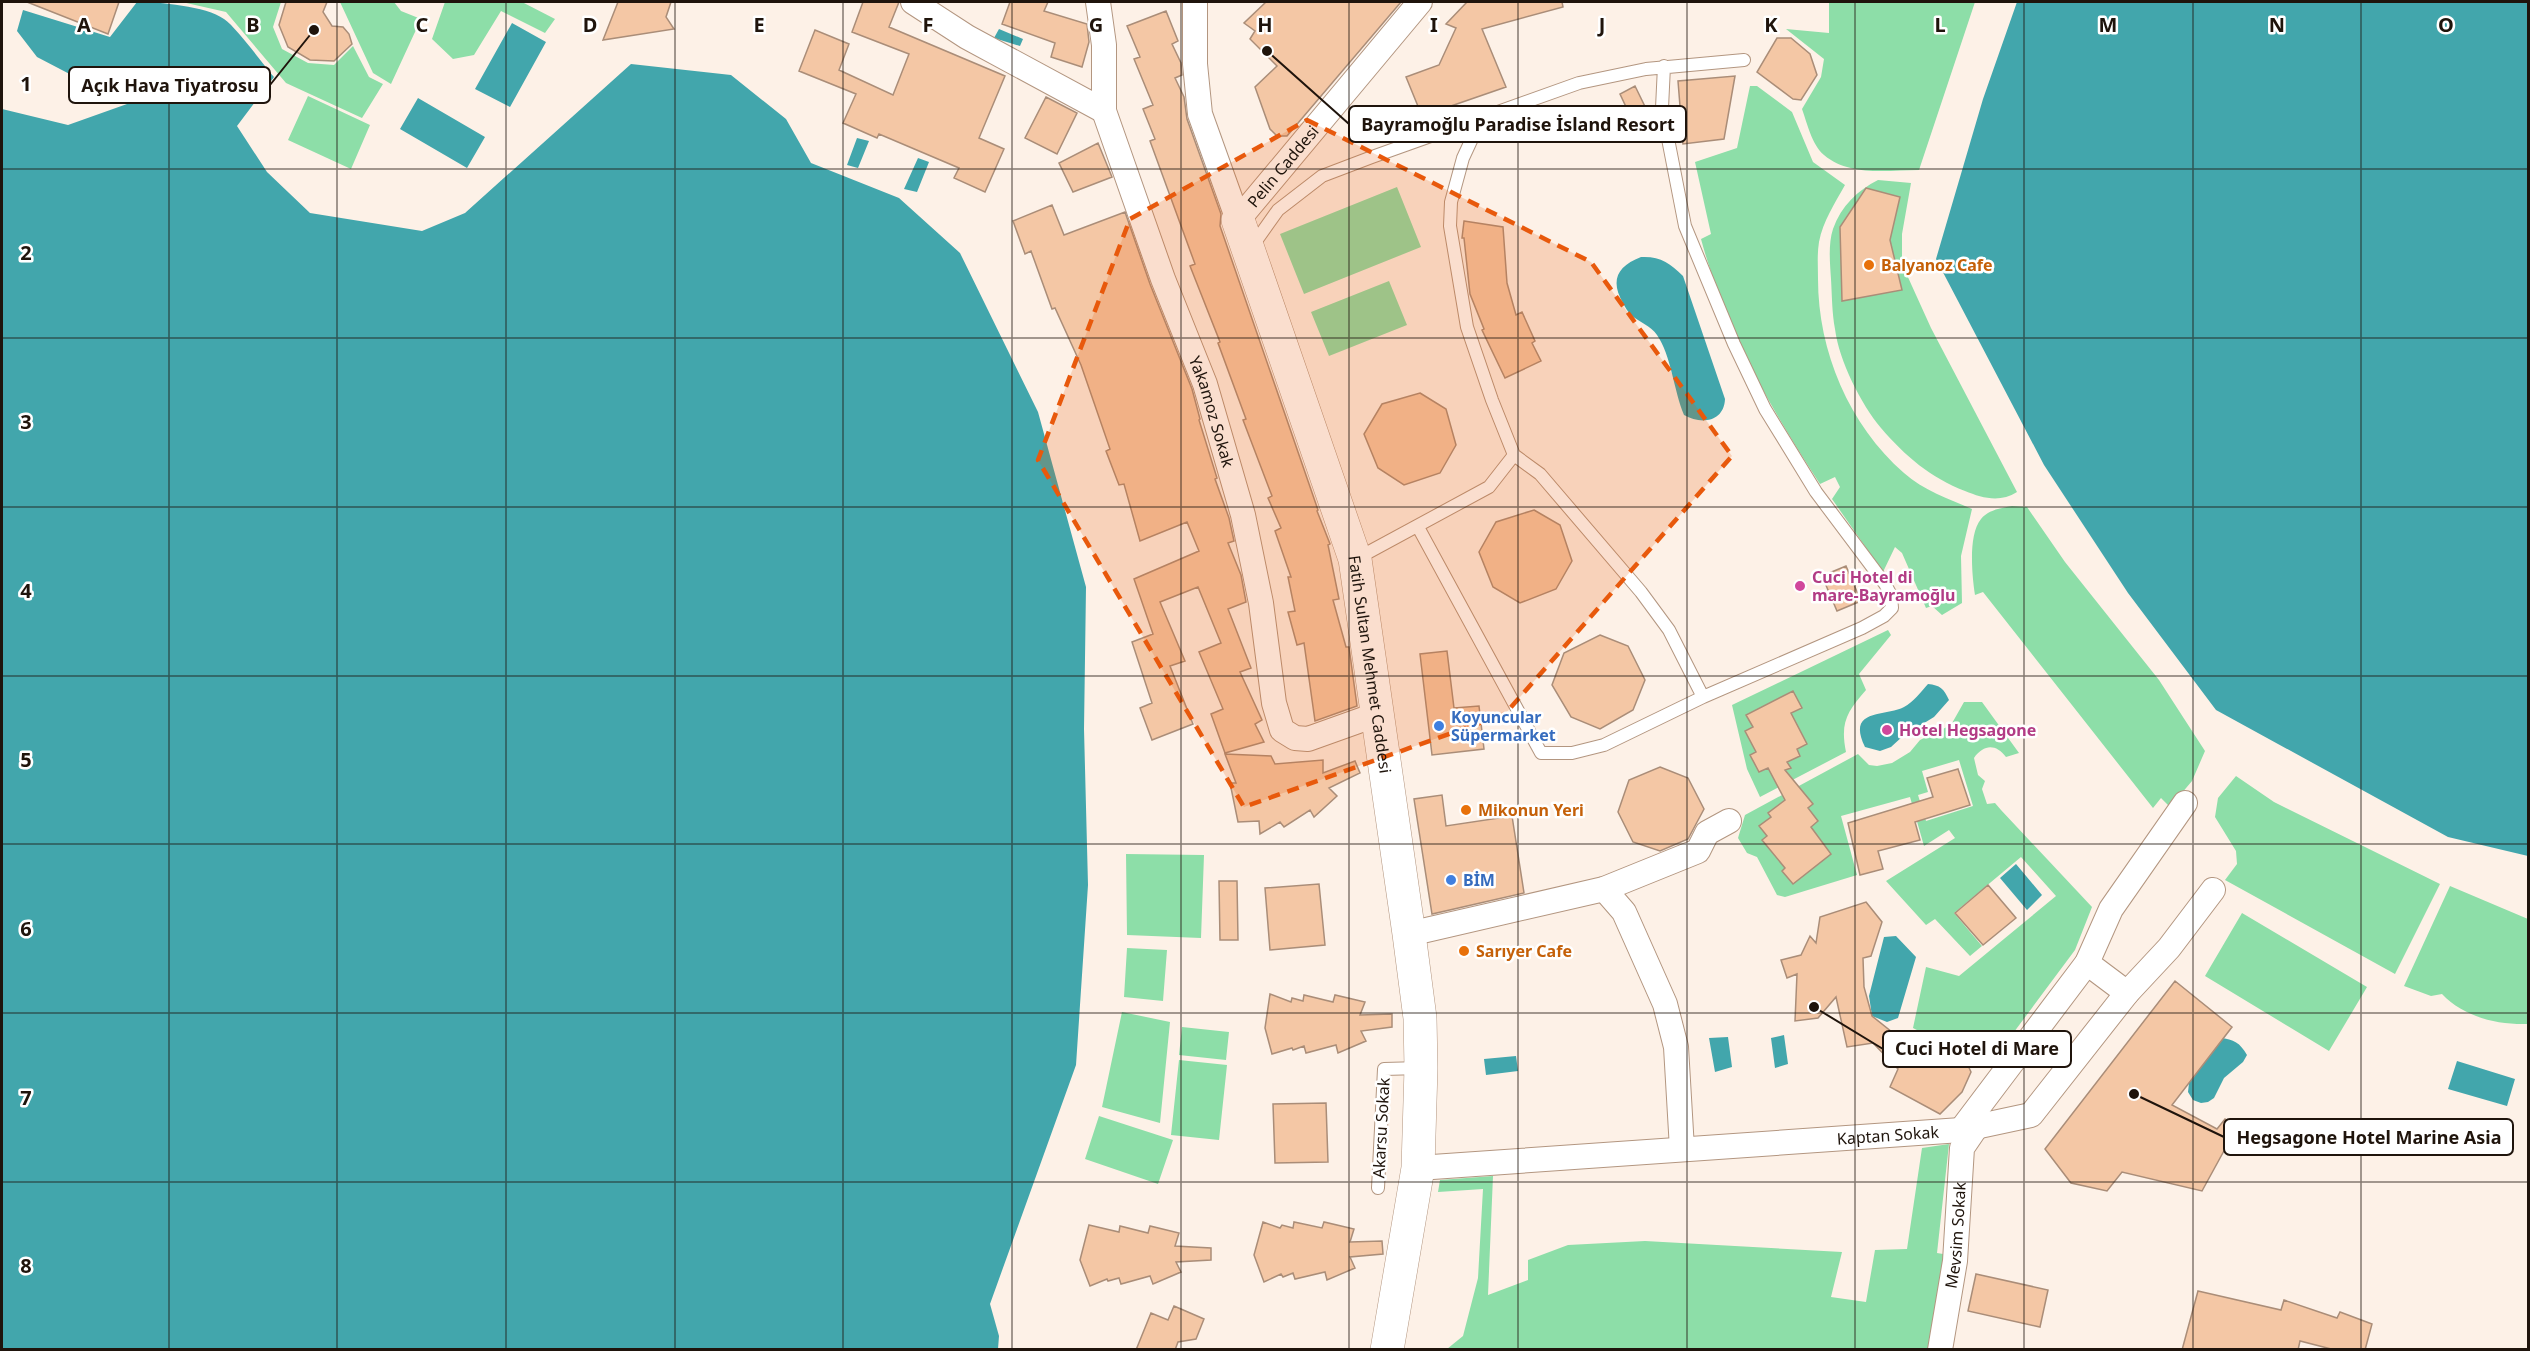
<svg xmlns="http://www.w3.org/2000/svg" width="2530" height="1351" viewBox="0 0 2530 1351" font-family="'Noto Sans',sans-serif">
<style>
.green{fill:#8ddea8;fill-rule:evenodd}
.water{fill:#42a6ac}
.building{fill:#f4c7a5;stroke:#aa8d78;stroke-width:1.5}
.lines{fill:none;stroke-linecap:round;stroke-linejoin:round}
.lane-casing{stroke:#b39680;stroke-width:14}
.street-casing{stroke:#b39680;stroke-width:26}
.secondary-casing{stroke:#b39680;stroke-width:34}
.lane{stroke:#fff;stroke-width:12}
.street{stroke:#fff;stroke-width:24}
.secondary{stroke:#fff;stroke-width:33}
.marked{fill:#e8590c;fill-opacity:0.2;stroke:#e8590c;stroke-width:4.5;stroke-dasharray:12 8;stroke-linejoin:round}
.grid{fill:none;stroke:#1f140c;stroke-width:1.5;stroke-opacity:0.55}
.food-dot{fill:#e8710a;stroke:#fff;stroke-width:2}
.hotel-dot{fill:#d1479c;stroke:#fff;stroke-width:2}
.shop-dot{fill:#3f7fe0;stroke:#fff;stroke-width:2}
.labels{text-anchor:middle;dominant-baseline:central;stroke-width:5;stroke-linejoin:round;paint-order:stroke}
.street-label{font-size:16px;fill:#1f140c;stroke:#fff}
.food-label{font-size:16px;font-weight:bold;fill:#c56008;stroke:#fff;text-anchor:start}
.hotel-label{font-size:16px;font-weight:bold;fill:#b23c85;stroke:#fff;text-anchor:start}
.shop-label{font-size:16px;font-weight:bold;fill:#366cbe;stroke:#fff;text-anchor:start}
.grid-label{font-size:20px;text-anchor:middle;font-weight:bold;fill:#1f140c;stroke:#fff;stroke-width:5;stroke-linejoin:round;paint-order:stroke}
.leader{fill:none;stroke:#1f140c;stroke-width:2}
.callout-dot{fill:#1f140c;stroke:#fff;stroke-width:2}
.callout{fill:#fff;stroke:#1f140c;stroke-width:2}
.callout-label{font-size:18px;text-anchor:middle;font-weight:bold;fill:#1f140c}
</style>
<rect width="100%" height="100%" fill="#fdf1e7"/>
<!-- green -->
<path class="green" d="M182,2H281L273,27L282,49L308,63L334,65L353,46L369,77L383,84L362,118L286,83L226,12Z
M340,2H394L401,11L421,19L391,84L373,73Z
M445,2H522L555,19L545,33L501,11L474,55L453,59L432,39Z
M1829,2H1975L1919,170C1888,170 1850,177 1824,155C1812,145 1807,123 1802,109L1821,77L1824,59L1786,29L1829,33Z
M1750,86H1757L1792,112L1813,162L1845,185C1835,203 1823,221 1819,242C1817,254 1818,267 1818,279C1818,351 1849,425 1904,473C1923,490 1949,499 1972,509L1961,556L1962,603L1942,615L1932,606L1926,608L1902,553L1895,547L1883,572L1832,499L1840,487L1835,477L1820,484C1770,408 1725,328 1701,239L1711,234L1695,162L1737,148Z
M308,96L370,125L351,169L288,140Z
M1878,180L1911,183L1902,234V264L1931,328L2017,492C2000,503 1982,498 1965,491C1931,478 1905,456 1881,428C1861,404 1839,361 1835,329C1832,313 1832,296 1831,279C1830,263 1828,244 1833,229C1841,206 1858,190 1878,180Z
M1397,187L1421,247L1304,294L1280,234Z
M1389,281L1407,325L1329,356L1311,312Z
M2012,506L2027,507L2065,562L2159,680L2205,751L2192,781L2170,807L2161,798L2153,808L1983,592L1975,595C1972,575 1968,535 1981,519C1988,510 2001,508 2012,506Z
M1888,630L1891,635L1859,674L1866,690C1847,712 1840,722 1846,752L1760,797L1747,769L1732,705Z
M1964,702H1982L2019,753L2006,757C1996,744 1984,744 1974,758L1978,775L1985,781L1982,789L1987,804L1995,803L2001,810L2092,907L2075,950L1988,1067L1913,1028L1926,967L1959,976L2056,896L2021,857L1954,913L1982,946L1970,956L1935,919L1926,925L1886,881L1955,838L1949,830L1924,846L1910,797L1841,816L1857,875L1785,897L1777,895L1757,857L1747,853L1738,838L1745,815L1858,754L1869,765L1877,766L1892,763L1910,752L1920,740L1951,725ZM1959,760L1973,806L1926,821L1918,795L1928,792L1922,771Z
M2236,776L2274,802L2440,884L2395,974L2225,880L2237,864L2236,851L2215,817L2218,798Z
M1126,854L1204,855L1201,938L1127,935Z
M2450,886L2528,919V1024C2497,1025 2464,1017 2442,994L2431,996L2404,986Z
M2242,913L2367,987L2329,1051L2205,976Z
M1127,948L1167,950L1163,1001L1124,997Z
M1122,1012L1170,1022L1160,1123L1102,1107Z
M1182,1027L1229,1032L1226,1060L1179,1055Z
M1179,1060L1227,1065L1219,1140L1171,1135Z
M1099,1116L1173,1140L1158,1184L1085,1159Z
M1949,1144L1937,1253L1949,1255L1930,1349H1447L1463,1336L1478,1278L1483,1189L1438,1192L1440,1180L1493,1176L1488,1295L1528,1280V1260L1568,1245L1645,1241L1842,1252L1831,1297L1866,1302L1875,1250L1907,1249L1922,1148Z"/>
<!-- water -->
<path class="water" d="M137,2C159,2 206,6 224,19C237,28 262,63 274,77L237,126L267,172L310,213L422,231L465,213L631,64L731,75L786,119L811,163L899,198L960,253L1038,412L1086,587L1084,729L1088,885L1076,1065L990,1304L999,1336L998,1349H2V109L68,125L127,104L37,57L17,31L23,10L110,37Z
M2017,2H2528V856L2448,837L2216,710L2128,593L2044,465L1936,259L1983,99Z
M512,23L546,42L510,107L475,89Z
M999,29L1023,39L1020,46L994,38Z
M418,98L485,137L467,168L400,129Z
M857,138L869,141L858,168L847,165Z
M918,158L929,162L917,192L904,189Z
M1641,257C1660,256 1670,263 1683,276L1725,399C1724,422 1701,425 1684,415C1674,391 1671,355 1657,335C1651,326 1639,322 1631,315C1628,312 1625,307 1623,303C1610,281 1617,266 1641,257Z
M1928,684C1940,685 1944,689 1949,700L1934,717L1903,736L1891,747L1880,751L1865,747C1846,708 1885,717 1904,707C1913,702 1921,692 1928,684Z
M2016,864L2042,895L2027,910L2000,878Z
M1896,936L1916,957L1898,1018L1887,1022L1872,1016L1869,996L1884,937Z
M1784,1035L1788,1064L1775,1068L1771,1038Z
M1728,1037L1732,1067L1715,1072L1709,1038Z
M2220,1038C2234,1039 2240,1043 2247,1055L2243,1062L2224,1078L2214,1098L2208,1102L2201,1103L2193,1100L2188,1092L2189,1083Z
M1516,1056L1518,1071L1486,1075L1484,1059Z
M2457,1061L2515,1079L2507,1106L2448,1089Z"/>
<!-- building -->
<path class="building" d="M27,2H119L108,34Z
M286,2H327L323,12L332,26L343,27L349,34L352,44L334,61L310,60L288,47L279,25Z
M618,2H671L666,17L674,29L603,40Z
M863,2H899L889,27L1005,76L979,138L1004,149L985,192L954,178L959,168L879,134L877,138L843,123L856,94L799,71L815,30L849,44L839,70L893,95L909,54L852,32Z
M1010,2H1048L1044,11L1087,24L1089,42L1082,67L1051,57L1055,43L1002,24Z
M1266,2H1401L1287,136H1277L1270,129L1255,87L1277,66L1250,39L1255,31L1244,23Z
M1467,2H1562L1563,7L1482,29L1506,87L1422,116L1406,77L1439,65L1456,28L1446,24Z
M1166,11L1178,41L1172,44L1181,63L1182,75L1175,78L1184,97L1187,119L1221,214L1220,226L1318,510L1317,511L1330,544L1328,545L1339,599L1333,600L1346,647H1349L1357,706L1315,721L1304,643L1297,645L1288,612L1295,611L1288,577H1291L1275,531L1281,528L1268,498L1272,496L1243,420L1246,419L1218,343L1220,342L1190,266L1195,264L1150,141L1155,139L1143,109L1153,105L1134,59L1140,57L1127,26Z
M1777,38H1791L1810,54L1817,75L1801,100L1793,99L1757,72Z
M1735,76L1724,139L1683,144L1678,81Z
M1635,86L1652,121L1636,128L1620,94Z
M1046,97L1077,113L1057,154L1025,138Z
M1098,143L1112,177L1073,192L1059,163Z
M1866,188L1900,197L1890,240L1902,290L1842,301L1840,227Z
M1052,205L1064,235L1125,212L1150,284L1192,389L1200,419L1199,420L1217,478L1215,479L1229,518L1234,541L1228,543L1241,575L1246,602L1228,609L1251,668L1240,672L1262,720L1255,724L1264,742L1225,753L1211,714L1223,709L1199,652L1221,643L1198,587L1160,602L1185,661L1170,666L1193,724L1152,740L1140,708L1152,703L1132,642L1153,634L1134,579L1199,551L1187,522L1140,541L1124,484L1119,485L1106,451L1110,449L1081,365L1055,308L1052,309L1031,251L1025,254L1013,221Z
M1464,221L1503,227L1507,283L1516,315L1522,312L1535,341L1532,343L1541,361L1505,378L1482,330L1484,329L1470,294L1464,238H1462Z
M1420,393L1446,409L1456,445L1440,473L1404,485L1378,468L1364,434L1382,404Z
M1534,510L1560,525L1572,561L1556,589L1520,603L1493,587L1479,552L1496,522Z
M1846,566L1861,601L1837,611L1822,576Z
M1600,635L1628,646L1645,680L1633,710L1600,729L1571,717L1552,685L1564,653Z
M1447,651L1454,708L1479,706L1484,749L1432,755L1420,654Z
M1793,691L1802,708L1791,713L1807,744L1797,749L1800,756L1787,762L1791,768L1785,770L1813,804L1808,808L1818,821L1811,827L1831,854L1793,884L1782,871L1785,868L1762,840L1767,836L1759,826L1771,817L1768,813L1785,800L1768,768L1759,772L1750,755L1756,752L1745,731L1753,727L1746,715Z
M1225,754L1271,756L1275,764L1323,760V773L1355,761L1360,773L1329,788L1337,796L1314,817L1310,810L1284,827L1280,822L1260,834L1259,821L1238,822L1230,783H1236Z
M1660,767L1688,778L1704,809L1688,839L1660,851L1633,842L1618,812L1629,780Z
M1958,769L1970,805L1915,822L1920,840L1878,851L1883,869L1860,875L1848,823L1933,797L1927,778Z
M1442,795L1446,826L1512,816L1524,893L1432,914L1414,799Z
M1219,881H1237L1238,940H1220Z
M1319,884L1325,945L1270,950L1265,888Z
M1988,885L2016,918L1983,945L1955,913Z
M1866,902L1882,922L1871,956L1863,958L1864,987L1872,1016L1897,1036L1912,1033L1965,1059L1971,1072L1962,1092L1940,1114L1890,1087L1898,1069L1873,1043L1847,1047L1836,997L1818,1018L1795,1021L1797,974L1787,978L1781,960L1801,955L1810,936L1816,943L1820,917Z
M2175,981L2232,1027L2172,1105L2217,1129L2225,1119L2237,1127L2202,1191L2122,1172L2107,1191L2071,1183L2045,1149Z
M1270,994L1291,1002L1292,998L1303,1001L1304,995L1333,1002L1335,995L1365,1002L1360,1015L1392,1014V1027L1361,1031L1366,1041L1338,1053L1336,1045L1306,1053L1304,1046L1293,1050L1292,1048L1272,1054L1265,1028Z
M1326,1103L1328,1162L1275,1163L1273,1104Z
M1263,1222L1280,1228L1282,1225L1293,1228L1294,1222L1322,1228L1324,1222L1354,1229L1350,1242L1382,1241L1383,1254L1350,1257L1355,1268L1327,1280L1325,1272L1295,1279L1293,1273L1283,1277L1281,1274L1264,1282L1254,1255Z
M1089,1225L1119,1232L1120,1226L1148,1233L1150,1226L1179,1233L1175,1246L1211,1248V1260L1176,1262L1181,1272L1153,1284L1150,1276L1121,1284L1119,1278L1108,1281L1107,1279L1090,1286L1080,1260Z
M1976,1274L2048,1290L2040,1327L1968,1311Z
M2198,1291L2281,1310L2284,1300L2337,1318L2340,1312L2372,1324L2365,1350H2335L2300,1341L2298,1350H2182Z
M1174,1306L1204,1319L1196,1339L1178,1342L1175,1350H1136L1151,1313L1168,1320Z"/>
<g class="lines">
<!-- lane casing -->
<g class="lane-casing">
<path id="lane" d="M1482,117L1463,158L1451,202L1450,226L1467,327L1492,400L1514,455L1540,474L1641,592L1669,630L1703,697
M1251,248L1278,210L1322,176L1372,157L1579,83L1646,69L1744,60
M1418,527L1541,753H1572L1604,745L1703,697L1862,628L1884,616L1892,608L1891,595L1885,584L1816,492L1765,409L1734,344L1685,226L1662,108L1664,66
M1356,559L1489,487L1514,455
M1378,1188L1384,1069L1420,1068"/>
</g>
<!-- street casing -->
<g class="street-casing">
<g id="street">
<path d="M913,2L967,37L1104,111"/>
<path id="s1" d="M1098,2L1104,45V111L1163,279L1205,384L1243,515L1261,603L1274,703L1282,730L1295,738L1308,739L1378,714"/>
<path d="M1195,2V64L1200,114L1238,220"/>
<path id="s2" d="M1238,220L1420,2"/>
<path d="M1604,889L1624,912L1665,1004L1676,1047L1682,1149"/>
<path d="M1409,934L1604,889L1698,851L1707,833L1729,821"/>
<path d="M2087,963L2127,993"/>
<path d="M1961,1130L2087,963L2111,909L2185,803"/>
<path id="s3" d="M1418,1168L1961,1130L2031,1115L2127,993L2169,948L2213,890"/>
<path id="s4" d="M1940,1350L1955,1261L1962,1148L1977,1126"/>
</g>
</g>
<!-- secondary casing -->
<g class="secondary-casing">
<g id="secondary">
<path id="s5" d="M1238,220L1355,559L1409,934L1420,1018L1421,1068L1418,1168L1387,1350"/>
</g>
</g>
<!-- lane -->
<use href="#lane" class="lane"/>
<!-- street -->
<use href="#street" class="street"/>
<!-- secondary -->
<use href="#secondary" class="secondary"/>
</g>
<!-- marked area -->
<path class="marked" d="M1307,120L1591,262L1732,456L1505,714L1244,807L1038,460L1130,219Z"/>
<!-- grid -->
<path class="grid" d="M169,2V1350M337,2V1350M506,2V1350M675,2V1350M843,2V1350M1012,2V1350M1181,2V1350M1349,2V1350M1518,2V1350M1687,2V1350M1855,2V1350M2024,2V1350M2193,2V1350M2361,2V1350M2,169H2528M2,338H2528M2,507H2528M2,676H2528M2,844H2528M2,1013H2528M2,1182H2528"/>
<!-- markers -->
<g class="food-dot">
<circle cx="1869" cy="265" r="6"/>
<circle cx="1466" cy="810" r="6"/>
<circle cx="1464" cy="951" r="6"/>
</g>
<g class="hotel-dot">
<circle cx="1800" cy="586" r="6"/>
<circle cx="1887" cy="730" r="6"/>
</g>
<g class="shop-dot">
<circle cx="1439" cy="726" r="6"/>
<circle cx="1451" cy="880" r="6"/>
</g>
<g class="labels">
<!-- street labels -->
<g class="street-label">
<text stroke="none"><textPath href="#s2" startOffset="70">Pelin Caddesi</textPath></text>
<text stroke="none"><textPath href="#s1" startOffset="429">Yakamoz Sokak</textPath></text>
<text stroke="none"><textPath href="#s5" startOffset="465">Fatih Sultan Mehmet Caddesi</textPath></text>
<text transform="translate(1381 1128) rotate(-87)">Akarsu Sokak</text>
<text stroke="none"><textPath href="#s3" startOffset="471">Kaptan Sokak</textPath></text>
<text stroke="none"><textPath href="#s4" startOffset="116">Mevsim Sokak</textPath></text>
</g>
<!-- food labels -->
<g class="food-label">
<text x="1881" y="265">Balyanoz Cafe</text>
<text x="1478" y="810">Mikonun Yeri</text>
<text x="1476" y="951">Sarıyer Cafe</text>
</g>
<!-- hotel labels -->
<g class="hotel-label">
<text x="1812" y="577">Cuci Hotel di<tspan x="1812" dy="18">mare-Bayramoğlu</tspan></text>
<text x="1899" y="730">Hotel Hegsagone</text>
</g>
<!-- shop labels -->
<g class="shop-label">
<text x="1451" y="717">Koyuncular<tspan x="1451" dy="18">Süpermarket</tspan></text>
<text x="1463" y="880">BİM</text>
</g>
</g>
<g class="grid-label">
<text x="84" y="32">A</text>
<text x="253" y="32">B</text>
<text x="422" y="32">C</text>
<text x="590" y="32">D</text>
<text x="759" y="32">E</text>
<text x="928" y="32">F</text>
<text x="1096" y="32">G</text>
<text x="1265" y="32">H</text>
<text x="1434" y="32">I</text>
<text x="1602" y="32">J</text>
<text x="1771" y="32">K</text>
<text x="1940" y="32">L</text>
<text x="2108" y="32">M</text>
<text x="2277" y="32">N</text>
<text x="2446" y="32">O</text>
<text x="26" y="91">1</text>
<text x="26" y="260">2</text>
<text x="26" y="429">3</text>
<text x="26" y="598">4</text>
<text x="26" y="767">5</text>
<text x="26" y="936">6</text>
<text x="26" y="1105">7</text>
<text x="26" y="1273">8</text>
</g>
<!-- callouts -->
<path class="leader" d="M314 30L270 85M1267 51L1349 124M1814 1007L1883 1049M2134 1094L2224 1137"/>
<g class="callout-dot">
<circle cx="314" cy="30" r="6"/>
<circle cx="1267" cy="51" r="6"/>
<circle cx="1814" cy="1007" r="6"/>
<circle cx="2134" cy="1094" r="6"/>
</g>
<g class="callout">
<rect x="69" y="67" width="201" height="36" rx="6"/>
<rect x="1349" y="106" width="337" height="36" rx="6"/>
<rect x="1883" y="1031" width="188" height="36" rx="6"/>
<rect x="2224" y="1119" width="289" height="36" rx="6"/>
</g>
<g class="callout-label">
<text x="170" y="92">Açık Hava Tiyatrosu</text>
<text x="1518" y="131">Bayramoğlu Paradise İsland Resort</text>
<text x="1977" y="1055">Cuci Hotel di Mare</text>
<text x="2369" y="1144">Hegsagone Hotel Marine Asia</text>
</g>
<!-- border -->
<rect width="2530" height="1351" fill="none" stroke="#1f140c" stroke-width="6"/>
</svg>
